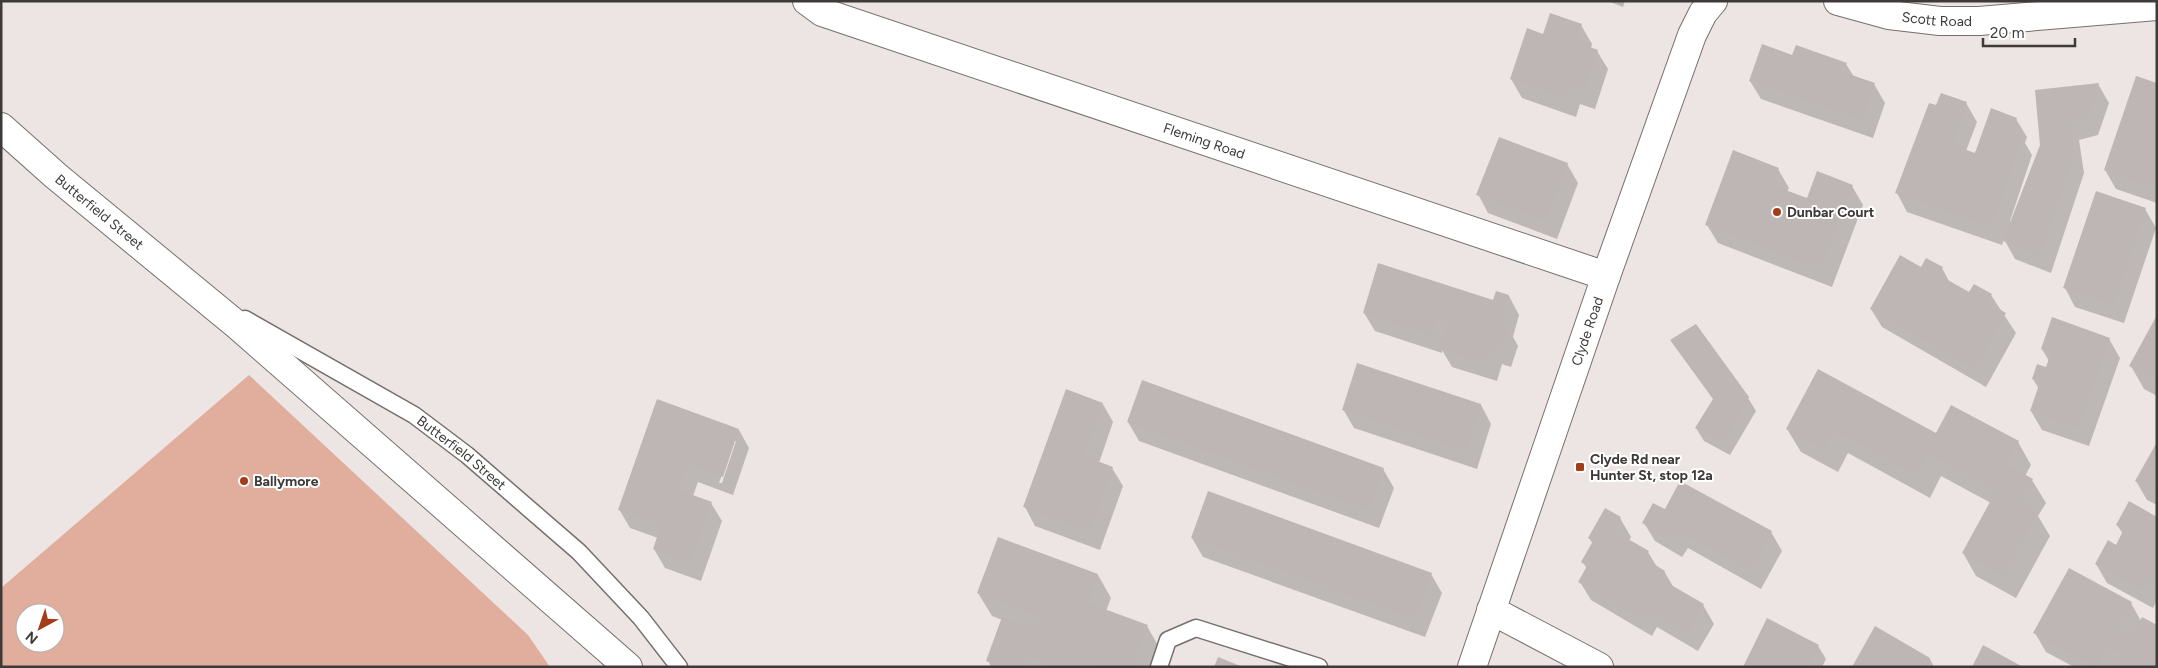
<svg xmlns="http://www.w3.org/2000/svg" width="2158" height="668" viewBox="0 0 2158 668" font-family="Figtree,sans-serif">
<style>
.green{fill:#e1ad9d;fill-rule:evenodd}
.shadow{fill:#0003;fill-rule:evenodd}
.building{fill:#beb6b4}
.lines{fill:none;stroke-linecap:round;stroke-linejoin:round}
.service-casing{stroke:#766f6d;stroke-width:19}
.minor-casing{stroke:#766f6d;stroke-width:30}
.tertiary-casing{stroke:#766f6d;stroke-width:30}
.service{stroke:#fff;stroke-width:16}
.minor{stroke:#fff;stroke-width:28}
.tertiary{stroke:#fff;stroke-width:28}
.poi-dot{fill:#a33c19;stroke:#fff;stroke-width:2}
.labels{text-anchor:middle;dominant-baseline:central;stroke-width:4;stroke-linejoin:round;paint-order:stroke}
.street-label{font-size:14px;fill:#3d3a39;stroke:#fff}
.poi-label{font-size:14px;font-weight:bold;fill:#3d3a39;stroke:#fff;text-anchor:start}
</style>
<rect width="100%" height="100%" fill="#ede5e3"/>
<!-- green -->
<path class="green" d="M249,375L528,635L550,667H1V588ZM25,613H55V643H25Z"/>
<!-- shadow -->
<path class="shadow" d="M1608,1H1625L1623,7Z
M1581,25L1592,44L1591,48L1597,51L1608,69L1595,109L1580,104L1576,117L1522,98L1511,79L1543,35Z
M1793,56L1846,64L1854,77L1874,84L1885,103L1873,138L1761,99L1750,81Z
M2098,84L2109,103L2098,135L2079,140L2084,173L2051,273L2015,259L2004,239L2002,245L1907,212L1897,193L1937,107L1966,103L1977,122L1966,151L1976,155L2016,119L2027,137L2025,143L2032,155L2010,221L2012,222L2041,145Z
M2157,85V203L2116,189L2105,170Z
M1567,164L1578,183L1557,239L1488,213L1478,194Z
M1778,169L1789,188L1787,192L1807,200L1852,186L1863,205L1832,287L1718,243L1707,225Z
M2145,209L2156,228L2124,323L2075,307L2065,288Z
M1921,268H1942L1950,283L1969,294L1991,295L2016,333L1986,387L1882,327L1871,309Z
M1497,293L1509,296L1519,315L1513,337L1518,346L1511,367L1502,364L1497,381L1452,367L1442,350V353L1375,331L1364,313L1494,301Z
M2157,318V396L2144,389L2131,366Z
M2109,339L2120,358L2089,446L2042,430L2031,411L2039,389L2033,379L2047,369L2049,361L2042,349Z
M1672,340L1748,398L1756,411L1730,455L1704,441L1696,428L1714,400Z
M1358,365L1481,405L1491,424L1477,469L1354,428L1343,409Z
M658,401L739,430L749,448L733,495L698,482L693,496L711,503L722,521L701,581L665,568L654,549L658,538L630,528L619,509ZM734,441H736L722,483H719Z
M1103,404L1113,422L1099,463L1112,468L1123,486L1100,550L1035,526L1025,507Z
M1128,422L1383,469L1394,488L1379,528L1139,441Z
M1787,429L1936,435L2018,442L2031,465L2025,476L2032,480L2046,503L2038,516L2050,536L2016,598L1976,576L1963,553L1991,503L1941,476L1930,498L1848,453L1838,472L1801,452Z
M2157,445V505L2147,500L2136,481Z
M1665,511L1771,532L1782,551L1761,589L1688,548L1682,557L1655,541L1644,523Z
M1620,518L1631,537L1629,541L1648,552L1657,567L1664,571L1674,588L1703,605L1714,624L1698,651L1657,627L1652,636L1591,600L1580,582L1587,569L1583,562L1593,544L1589,538Z
M2157,518V600L2153,608L2107,583L2096,564L2116,546L2123,534L2117,525Z
M1192,538L1431,574L1442,593L1425,637L1203,557Z
M1098,575L1111,598L1106,611L1147,626L1160,649L1154,667H991L988,660L1002,620L992,616L978,593Z
M2131,603L2141,621L2157,667H2074L2046,652L2035,633Z
M1875,628L1930,659L1934,667H1853Z
M1818,646L1826,659L1822,667H1744Z"/>
<!-- building -->
<path class="building" d="M1550,13L1582,24L1576,42L1598,50L1584,91L1569,85L1565,98L1510,79L1527,28L1543,34Z
M1762,44L1792,55L1796,45L1847,63L1843,72L1875,83L1862,120L1749,81Z
M2136,76L2157,83V179L2154,188L2104,170Z
M2099,83L2088,117L2069,121L2074,153L2040,255L2003,241L2040,145L2035,90Z
M1941,93L1967,102L1952,145L1975,153L1991,108L2017,118L2012,132L2022,136L1991,227L1895,193L1929,103L1936,105Z
M1499,137L1568,163L1546,221L1476,195Z
M1733,150L1779,168L1772,185L1807,198L1817,171L1853,185L1821,269L1705,225Z
M2096,191L2146,208L2113,305L2063,288Z
M1900,255L1921,267L1926,258L1943,267L1939,275L1969,292L1974,284L1992,294L1987,302L2006,313L1975,369L1870,309Z
M1378,263L1493,300L1496,291L1509,295L1500,324L1508,326L1501,349L1492,346L1486,363L1440,348L1449,319L1437,316L1431,335L1363,313Z
M2157,315V381L2129,366Z
M2052,317L2110,338L2078,428L2030,411L2040,382L2032,379L2037,364L2046,367L2051,353L2041,349Z
M1696,324L1749,397L1723,443L1695,428L1713,399L1670,340Z
M1357,363L1481,404L1466,451L1342,410Z
M1818,369L1936,433L1951,405L2019,441L2006,464L2033,479L2020,502L2037,512L2003,576L1962,553L1996,491L1928,454L1916,475L1835,431L1824,449L1786,429Z
M1142,380L1384,468L1368,510L1127,422Z
M1066,389L1103,403L1084,456L1113,467L1090,532L1023,507Z
M657,399L739,429L723,477L687,464L679,490L712,502L690,563L653,549L661,525L618,510Z
M2157,442V494L2135,481Z
M1680,481L1772,531L1750,571L1677,530L1671,539L1642,523L1653,503L1665,509Z
M1208,491L1432,573L1415,619L1191,538Z
M2129,501L2157,517V586L2147,580L2142,590L2095,564L2108,540L2116,545L2124,529L2116,525Z
M1605,508L1621,517L1614,531L1649,551L1644,558L1665,571L1661,579L1704,604L1687,633L1646,609L1641,618L1578,582L1587,566L1581,562L1593,541L1588,538Z
M998,537L1098,574L1088,603L1148,625L1132,667H1102L1082,659L1079,667H1055L1027,656L1023,667H1003L986,661L1002,617L1036,629L1040,617L977,593Z
M2069,568L2132,602L2117,629L2131,637L2142,617L2157,625V667H2116L2122,655L2108,647L2096,667L2033,633Z
M1767,618L1819,645L1808,667H1743Z
M1875,626L1930,658L1926,667H1852Z
M1983,645L2023,667H1972Z
M1218,657L1243,667H1214Z"/>
<g class="lines">
<!-- service casing -->
<g class="service-casing">
<g id="service">
<path id="s1" d="M245,319L414,415L467,455L579,552L641,618L679,667"/>
<path d="M1159,667L1168,640L1196,628L1319,667"/>
</g>
</g>
<!-- minor casing -->
<g class="minor-casing">
<g id="minor">
<path id="s2" d="M807,1L822,12L1606,276"/>
<path d="M1491,610L1599,667"/>
</g>
</g>
<!-- tertiary casing -->
<g class="tertiary-casing">
<g id="tertiary">
<path id="s3" d="M1838,1L1889,15L1940,21H1979L2157,6"/>
<path id="s4" d="M1,127L56,176L237,325L628,667"/>
<path id="s5" d="M1472,667L1606,276L1692,35L1703,13L1713,1"/>
</g>
</g>
<!-- service -->
<use href="#service" class="service"/>
<!-- minor -->
<use href="#minor" class="minor"/>
<!-- tertiary -->
<use href="#tertiary" class="tertiary"/>
</g>
<!-- markers -->
<g class="poi-dot">
<circle cx="1777" cy="212" r="5"/>
<rect x="1575" y="462" width="10" height="10" rx="2.5"/>
<circle cx="244" cy="481" r="5"/>
</g>
<g class="labels">
<!-- street labels -->
<g class="street-label">
<text stroke="none"><textPath href="#s3" startOffset="101">Scott Road</textPath></text>
<text stroke="none"><textPath href="#s2" startOffset="422">Fleming Road</textPath></text>
<text stroke="none"><textPath href="#s4" startOffset="130">Butterfield Street</textPath></text>
<text stroke="none"><textPath href="#s5" startOffset="355">Clyde Road</textPath></text>
<text stroke="none"><textPath href="#s1" startOffset="255">Butterfield Street</textPath></text>
</g>
<!-- poi labels -->
<g class="poi-label">
<text x="1787" y="212">Dunbar Court</text>
<text x="1590" y="459">Clyde Rd near<tspan x="1590" dy="16">Hunter St, stop 12a</tspan></text>
<text x="254" y="481">Ballymore</text>
</g>
</g>
<!-- border -->
<rect width="2158" height="668" fill="none" stroke="#3d3a39" stroke-width="5"/>
<!-- north arrow -->
<g transform="translate(40 628) rotate(220)"><circle r="24" fill="#ffffff" stroke="#b1b0b0"/>
<path d="M0-4L9 19L0 12L-9 19Z" fill="#a33c19"/>
<text y="-8" font-size="14" font-weight="bold" text-anchor="middle" fill="#3d3a39">N</text>
</g>
<!-- scale -->
<path d="M1983 38v8h92v-8" fill="none" stroke="#3d3a39" stroke-width="2.5"/>
<text x="1990" y="38" font-size="15" fill="#3d3a39" stroke="#ffffff" stroke-width="4" paint-order="stroke">20 m</text>
</svg>
